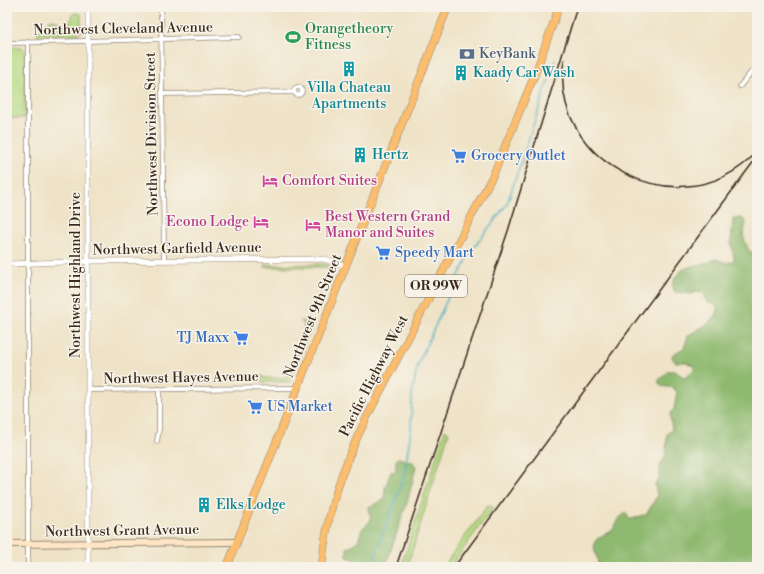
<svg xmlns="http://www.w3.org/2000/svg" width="764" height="574" viewBox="0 0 764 574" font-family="'Libre Bodoni',serif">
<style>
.green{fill:#b4d982;stroke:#788250}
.forest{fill:#8fb970;stroke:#657247}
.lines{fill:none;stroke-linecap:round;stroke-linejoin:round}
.stream{stroke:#40acc0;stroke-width:1.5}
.minor-casing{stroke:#958672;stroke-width:5.5}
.tertiary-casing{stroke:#958672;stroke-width:6}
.secondary-casing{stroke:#958672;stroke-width:8}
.primary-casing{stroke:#958672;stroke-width:8}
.trunk-casing{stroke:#958672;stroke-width:8}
.minor{stroke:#fff;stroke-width:4}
.tertiary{stroke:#fff;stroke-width:5}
.secondary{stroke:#fde5c5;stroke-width:6}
.primary{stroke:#fbbd6e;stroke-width:7}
.trunk{stroke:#fbbd6e;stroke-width:7}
.rail{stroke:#3b2a1e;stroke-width:1.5}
.labels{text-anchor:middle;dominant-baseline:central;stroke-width:3;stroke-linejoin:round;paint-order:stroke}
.shield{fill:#f7f3e8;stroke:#73665b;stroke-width:1}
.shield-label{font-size:13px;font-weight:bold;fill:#3b2a1e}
.street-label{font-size:14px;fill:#3b2a1e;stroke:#f7f3e8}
.leisure-label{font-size:14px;fill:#27864d;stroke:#f7f3e8;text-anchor:start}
.service-label{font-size:14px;fill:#4e5e75;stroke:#f7f3e8;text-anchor:start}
.culture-label{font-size:14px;fill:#0d838f;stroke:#f7f3e8;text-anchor:start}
.shop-label{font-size:14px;fill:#366cbe;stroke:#f7f3e8;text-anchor:start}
.hotel-label{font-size:14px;fill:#b23c85;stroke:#f7f3e8;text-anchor:start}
</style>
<rect width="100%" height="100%" fill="#f7f3e8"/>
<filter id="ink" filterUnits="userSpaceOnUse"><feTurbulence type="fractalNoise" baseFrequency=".025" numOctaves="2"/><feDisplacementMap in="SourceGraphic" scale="8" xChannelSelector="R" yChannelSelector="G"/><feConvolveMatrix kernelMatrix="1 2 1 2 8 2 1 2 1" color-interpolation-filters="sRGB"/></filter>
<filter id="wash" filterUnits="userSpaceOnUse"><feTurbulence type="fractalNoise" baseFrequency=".012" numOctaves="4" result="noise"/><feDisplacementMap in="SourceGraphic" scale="16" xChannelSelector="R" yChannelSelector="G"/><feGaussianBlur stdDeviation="0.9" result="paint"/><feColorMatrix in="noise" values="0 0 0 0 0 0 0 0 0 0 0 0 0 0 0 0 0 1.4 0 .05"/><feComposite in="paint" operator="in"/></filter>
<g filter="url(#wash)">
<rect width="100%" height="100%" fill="#efe3c7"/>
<!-- green -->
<path class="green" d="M74,13L81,14V33L69,24Z
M51,19C60,24 73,24 79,35L46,34L37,36L39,29Z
M7,47L23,48L25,51V118H7Z
M326,264L335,267L334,270L326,267H264L266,265Z
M300,321L312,324L290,382H262V375L264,378H286L287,374L290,375L296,362L293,360H296L303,342L300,340H304V323Z
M445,430L449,432L407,567H401Z
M488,505L493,508L450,567H443Z"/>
<!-- forest -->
<path class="forest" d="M742,218L746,223L743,236L749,251L757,254V567H599C597,563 598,559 596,555C590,537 601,537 613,530L618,519L626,513L629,519C634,520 639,515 646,515L657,496L655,484L659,479L660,466L666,454L667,434L672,430L670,414L674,409L677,393L674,388L661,386L658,381L668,371H675L685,378L695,369V366L685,362H675L672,357L673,354L684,348L688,336C698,328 713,324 718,311L716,305L707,302L704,293L698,291L692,294L675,292L672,286C679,261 697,269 715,259L727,263L733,261L734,258L731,243L733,219Z
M398,458L413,462L416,467L407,503L385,567H354L356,560L347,557V548L358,541L362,529L371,520L369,507L384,500L385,487L391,472L396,471V461Z"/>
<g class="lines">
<!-- stream -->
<path class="stream" d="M371,567L404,476L411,429L412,393L418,364L450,293L472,250L507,204L555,60"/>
</g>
</g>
<g filter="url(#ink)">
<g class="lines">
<!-- minor casing -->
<g class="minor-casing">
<path id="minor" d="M161,7L164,260
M28,42V567
M7,43L239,37
M740,86L757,65
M294 91a4 4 0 1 1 8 0a4 4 0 1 1-8 0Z
M162,94L294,92
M88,390L298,388
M157,441L159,429V389"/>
</g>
<!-- tertiary casing -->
<g class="tertiary-casing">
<path id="tertiary" d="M88,7V567
M7,264L96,261L324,259L347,266"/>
</g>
<!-- secondary casing -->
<g class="secondary-casing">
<path id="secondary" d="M7,544L237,542"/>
</g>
<!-- primary casing -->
<g class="primary-casing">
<path id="primary" d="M227,567L448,7"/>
</g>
<!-- trunk casing -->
<g class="trunk-casing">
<path id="trunk" d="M322,567C326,513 342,467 366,419L494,173L535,74L559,7"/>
</g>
<!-- minor -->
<use href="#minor" class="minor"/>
<!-- tertiary -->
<use href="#tertiary" class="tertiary"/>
<!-- secondary -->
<use href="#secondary" class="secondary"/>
<!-- primary -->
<use href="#primary" class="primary"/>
<!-- trunk -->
<use href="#trunk" class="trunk"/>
<!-- rail -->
<path class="rail" d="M564,60C548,163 680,229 754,155
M396,567L508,231L577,7
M454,567L757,157"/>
</g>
</g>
<!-- icons -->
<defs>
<g id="stadium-bare" transform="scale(1.2)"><path d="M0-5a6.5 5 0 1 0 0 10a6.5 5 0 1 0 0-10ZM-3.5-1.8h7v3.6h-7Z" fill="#2e9e5b" stroke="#f7f3e8" stroke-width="2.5" paint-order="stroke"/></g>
<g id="bank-bare" transform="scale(1.2)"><path d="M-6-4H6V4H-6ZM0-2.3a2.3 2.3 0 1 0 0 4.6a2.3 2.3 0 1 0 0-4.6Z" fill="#5c6f8a" stroke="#f7f3e8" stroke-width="2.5" paint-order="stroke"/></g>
<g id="building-bare" transform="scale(1.2)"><path d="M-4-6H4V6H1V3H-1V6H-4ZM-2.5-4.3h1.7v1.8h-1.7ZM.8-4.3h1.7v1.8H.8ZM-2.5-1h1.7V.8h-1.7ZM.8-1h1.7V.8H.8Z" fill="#0f9aa8" stroke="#f7f3e8" stroke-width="2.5" paint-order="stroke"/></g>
<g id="supermarket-bare" transform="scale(1.2)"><path d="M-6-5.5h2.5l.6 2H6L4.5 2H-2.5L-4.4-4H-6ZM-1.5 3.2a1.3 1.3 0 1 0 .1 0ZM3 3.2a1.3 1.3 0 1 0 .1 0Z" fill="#3f7fe0" stroke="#f7f3e8" stroke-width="2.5" paint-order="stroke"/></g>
<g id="hotel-bare" transform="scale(1.2)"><path d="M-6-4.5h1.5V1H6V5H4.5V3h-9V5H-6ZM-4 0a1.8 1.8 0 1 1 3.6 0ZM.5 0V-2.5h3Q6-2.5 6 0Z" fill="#d1479c" stroke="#f7f3e8" stroke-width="2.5" paint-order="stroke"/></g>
</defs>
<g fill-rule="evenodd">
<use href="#stadium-bare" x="293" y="37"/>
<use href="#bank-bare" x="467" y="54"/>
<use href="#building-bare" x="349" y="69"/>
<use href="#building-bare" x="461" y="73"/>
<use href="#building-bare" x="360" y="155"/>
<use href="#supermarket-bare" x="459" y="156"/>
<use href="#hotel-bare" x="270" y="181"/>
<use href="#hotel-bare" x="261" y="222"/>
<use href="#hotel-bare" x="313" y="225"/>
<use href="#supermarket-bare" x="383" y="253"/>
<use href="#supermarket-bare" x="241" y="338"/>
<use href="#supermarket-bare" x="255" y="407"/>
<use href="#building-bare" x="204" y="505"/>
</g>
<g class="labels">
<!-- shield labels -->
<rect class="shield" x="405" y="275" width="62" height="22" rx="3"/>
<g class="shield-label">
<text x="436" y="286">OR 99W</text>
</g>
<!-- street labels -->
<g class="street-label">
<text transform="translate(123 29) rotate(-1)">Northwest Cleveland Avenue</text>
<text transform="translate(152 134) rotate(-91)">Northwest Division Street</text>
<text transform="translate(177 249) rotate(-1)">Northwest Garfield Avenue</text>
<text transform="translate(76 275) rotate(-90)">Northwest Highland Drive</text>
<text transform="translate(313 316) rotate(-68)">Northwest 9th Street</text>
<text transform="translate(374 376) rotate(-63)">Pacific Highway West</text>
<text transform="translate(181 378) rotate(-1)">Northwest Hayes Avenue</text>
<text transform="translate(122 531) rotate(-1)">Northwest Grant Avenue</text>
</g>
<!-- leisure labels -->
<g class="leisure-label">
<text x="305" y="29">Orangetheory<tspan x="305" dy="16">Fitness</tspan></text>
</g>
<!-- service labels -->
<g class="service-label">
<text x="479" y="54">KeyBank</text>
</g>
<!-- culture labels -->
<g class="culture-label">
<text x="473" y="73">Kaady Car Wash</text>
<text x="349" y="88" text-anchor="middle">Villa Chateau<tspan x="349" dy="16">Apartments</tspan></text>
<text x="372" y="155">Hertz</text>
<text x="216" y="505">Elks Lodge</text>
</g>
<!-- shop labels -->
<g class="shop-label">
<text x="471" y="156">Grocery Outlet</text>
<text x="395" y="253">Speedy Mart</text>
<text x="229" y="338" text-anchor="end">TJ Maxx</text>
<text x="267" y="407">US Market</text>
</g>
<!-- hotel labels -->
<g class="hotel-label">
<text x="282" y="181">Comfort Suites</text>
<text x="325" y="217">Best Western Grand<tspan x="325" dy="16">Manor and Suites</tspan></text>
<text x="249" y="222" text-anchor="end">Econo Lodge</text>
</g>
</g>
<!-- margin -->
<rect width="764" height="574" fill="none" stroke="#f7f3e8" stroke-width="24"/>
</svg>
